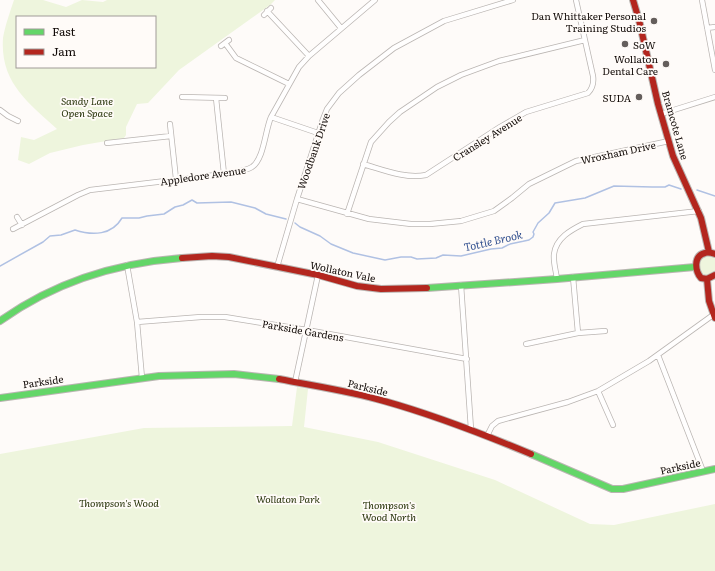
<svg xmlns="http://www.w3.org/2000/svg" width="715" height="571" viewBox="0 0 715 571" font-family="Literata,serif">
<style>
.green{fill:#eef5dd;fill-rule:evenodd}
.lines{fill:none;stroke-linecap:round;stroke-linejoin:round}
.stream{stroke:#b0c1e3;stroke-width:1.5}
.street-casing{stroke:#bab5b2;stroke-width:6}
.fast-casing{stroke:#bab5b2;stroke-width:8}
.jam-casing{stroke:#bab5b2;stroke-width:8}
.street{stroke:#fffefe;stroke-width:4.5}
.fast{stroke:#63d668;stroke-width:6}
.jam{stroke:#b3261e;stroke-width:6}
.poi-dot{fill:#645e5c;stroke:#fffbf8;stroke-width:1.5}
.labels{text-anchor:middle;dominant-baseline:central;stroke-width:3.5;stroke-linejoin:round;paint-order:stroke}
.poi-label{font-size:10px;fill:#110a07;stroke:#fffbf8;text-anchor:end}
.park-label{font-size:10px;font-style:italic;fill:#28340a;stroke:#fffbf8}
.street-label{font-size:10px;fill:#110a07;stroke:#fffbf8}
.water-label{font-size:11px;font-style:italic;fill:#335190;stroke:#fffbf8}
</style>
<rect width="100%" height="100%" fill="#fefbf9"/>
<!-- green -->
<path class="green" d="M14,0H43L66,7L82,0L103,2L107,0H275L270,5L179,70L148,103L137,104L126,127V135L124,138L83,145L50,153L29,164L18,160L21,137L34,140L57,129C28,102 0,83 3,38C5,26 10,12 14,0ZM17,17H155V67H17Z
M708,255L715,257V271C709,276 703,277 698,270V263L704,256Z
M297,387L308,389L304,427L378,442L495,480L590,524L614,525L715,504V571H0V454L144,428L292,426Z"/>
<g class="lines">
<!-- stream -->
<path class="stream" d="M697,190L715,196
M295,223L300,227L320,236L331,244L353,253L385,260L401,257H411L417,259L436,258L443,255L461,256L491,249L502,248L510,244L529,240L533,237L534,234L533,232L538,223L549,213L555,203L585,198L614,186L652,187H665L669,185L681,189
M0,266L43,242L50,236L61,235L75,230C93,236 112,235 122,218H139L147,216L164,214L175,207L183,205L192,200L197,203L231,202L255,208L266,214L286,219"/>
<!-- street casing -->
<g class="street-casing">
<path id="street" d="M318,0L341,28
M702,0L715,70
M267,11L309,56
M264,15L271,8
M707,28L715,27
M225,43L236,58L289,84
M221,46L229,40
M182,97L225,98
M216,98L224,174
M0,110L8,116L18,121
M661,114L715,97
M271,117L318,133
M170,124L176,179
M107,143L171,136
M363,164C384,170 405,179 426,175L500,127L526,112L588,93C593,88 594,83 593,76L576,0
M297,199L369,219L411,224H430L461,221L494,211L512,198L529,184L576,161L669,141
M347,214L371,142L389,122L400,112L437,87L461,75L499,61L585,40
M17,217L22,225
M13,229L78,195L90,190L224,174C232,172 244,172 252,167C264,159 265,131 271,117L299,67L309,56L375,0
M127,265L137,322L142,378
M277,267L297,199L323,119L327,109L339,93L359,75L394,48L444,21L513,0
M573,277L578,333
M557,279C556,271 553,262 554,254C556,238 571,230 583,224L699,211
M461,285L471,429
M137,322L201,317H225L307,330L467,359
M526,344L578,333L605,331
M658,355L703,471
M295,382L318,275
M598,391L613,425
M487,436L492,426L498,421L568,402L598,391L649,361L713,315"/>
</g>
<!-- fast casing -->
<g class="fast-casing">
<path id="fast" d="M427,288L557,279L695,267
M0,321C53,283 117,263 182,258
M0,398L159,376L234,374L279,379
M531,454L612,489H623L715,469"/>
</g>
<!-- jam casing -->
<g class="jam-casing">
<path id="jam" d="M633,0L639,20L658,104L673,156L701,218L709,252
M715,254C712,253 708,252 705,253C693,256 695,271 701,278L707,279L715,275
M182,258L212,256L229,257L318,275L357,286L381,289L427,288
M707,279L709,301L715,318
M279,379C314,386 350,391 384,401C434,415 483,434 531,454"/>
</g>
<!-- street -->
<use href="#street" class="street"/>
<!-- fast -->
<use href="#fast" class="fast"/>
<!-- jam -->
<use href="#jam" class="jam"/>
</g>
<!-- markers -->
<g class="poi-dot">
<circle cx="654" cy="21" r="4"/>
<circle cx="625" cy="44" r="4"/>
<circle cx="666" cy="64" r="4"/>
<circle cx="639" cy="97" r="4"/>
</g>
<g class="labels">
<!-- poi labels -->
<g class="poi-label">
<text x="646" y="15">Dan Whittaker Personal<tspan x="646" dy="12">Training Studios</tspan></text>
<text x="633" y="44" text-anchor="start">SoW</text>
<text x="658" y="58">Wollaton<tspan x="658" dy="12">Dental Care</tspan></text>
<text x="631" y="97">SUDA</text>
</g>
<!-- park labels -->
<g class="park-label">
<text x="87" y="100">Sandy Lane<tspan x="87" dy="12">Open Space</tspan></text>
<text x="288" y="498">Wollaton Park</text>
<text x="119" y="502">Thompson's Wood</text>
<text x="389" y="504">Thompson's<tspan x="389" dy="12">Wood North</tspan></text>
</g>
<!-- street labels -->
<g class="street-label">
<text transform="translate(676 125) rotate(74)">Bramcote Lane</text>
<text transform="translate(487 137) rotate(-32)">Cransley Avenue</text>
<text transform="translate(313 151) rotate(-71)">Woodbank Drive</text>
<text transform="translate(618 152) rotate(-12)">Wroxham Drive</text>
<text transform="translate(203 175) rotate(-8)">Appledore Avenue</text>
<text transform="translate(343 271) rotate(12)">Wollaton Vale</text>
<text transform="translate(303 330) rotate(10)">Parkside Gardens</text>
<text transform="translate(43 381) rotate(-8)">Parkside</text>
<text transform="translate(368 387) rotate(14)">Parkside</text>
<text transform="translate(680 466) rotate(-12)">Parkside</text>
</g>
<!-- water labels -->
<g class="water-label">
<text transform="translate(493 240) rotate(-13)">Tottle Brook</text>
</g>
</g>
<!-- legend -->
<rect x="16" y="16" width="140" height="52" fill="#fffbf8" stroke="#a09b98"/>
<rect x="24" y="29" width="20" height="6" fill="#63d668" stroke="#a09b98"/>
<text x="52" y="36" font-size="12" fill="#110a07">Fast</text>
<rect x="24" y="49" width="20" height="6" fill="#b3261e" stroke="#a09b98"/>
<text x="52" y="56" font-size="12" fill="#110a07">Jam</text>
</svg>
